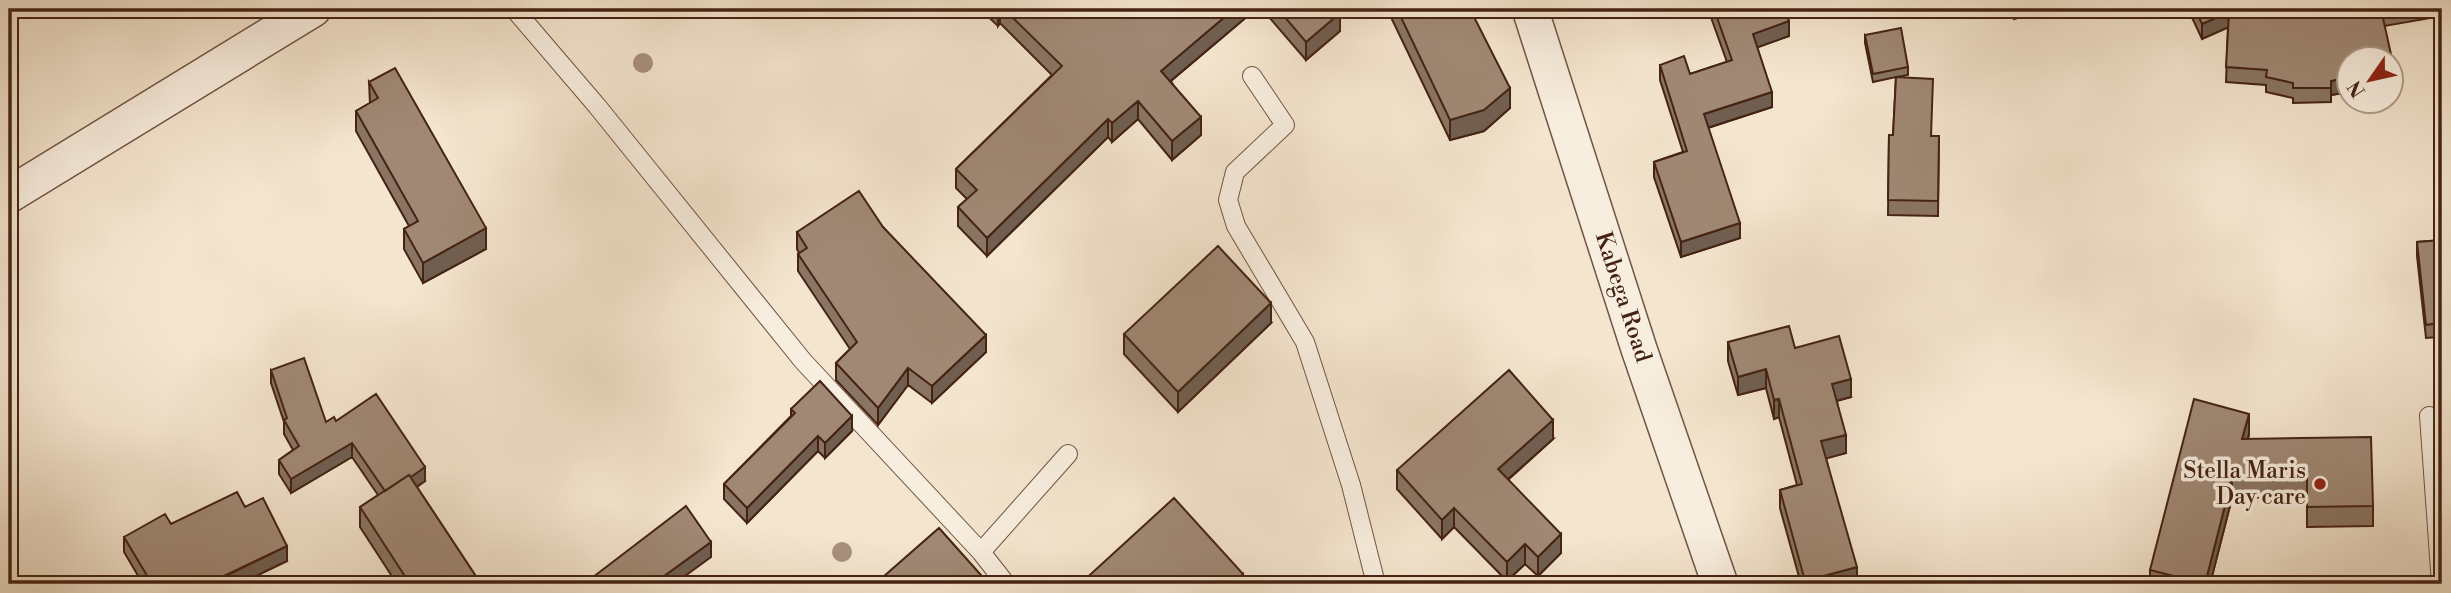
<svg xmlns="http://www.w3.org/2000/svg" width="2451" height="593" viewBox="0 0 2451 593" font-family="'Libre Bodoni',serif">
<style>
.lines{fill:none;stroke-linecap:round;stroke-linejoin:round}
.lane-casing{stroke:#715442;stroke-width:20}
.street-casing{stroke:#715442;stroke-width:38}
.lane{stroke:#f8eedf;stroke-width:18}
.street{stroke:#f8eedf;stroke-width:35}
.tree{fill:#a8907d}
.wall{fill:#8a7564;stroke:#452313;stroke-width:2}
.shaded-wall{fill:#705f51;stroke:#452313;stroke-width:2}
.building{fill:#a08874;stroke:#452313;stroke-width:2}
.poi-dot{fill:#8f2418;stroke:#f8eedf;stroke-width:2.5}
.labels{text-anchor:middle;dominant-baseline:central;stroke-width:7;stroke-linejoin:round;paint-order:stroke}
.street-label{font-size:23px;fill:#452313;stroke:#f8eedf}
.poi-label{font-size:23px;fill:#452313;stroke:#f8eedf;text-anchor:end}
</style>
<rect width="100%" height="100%" fill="#f4e5ce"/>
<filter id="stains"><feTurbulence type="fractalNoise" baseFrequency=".00286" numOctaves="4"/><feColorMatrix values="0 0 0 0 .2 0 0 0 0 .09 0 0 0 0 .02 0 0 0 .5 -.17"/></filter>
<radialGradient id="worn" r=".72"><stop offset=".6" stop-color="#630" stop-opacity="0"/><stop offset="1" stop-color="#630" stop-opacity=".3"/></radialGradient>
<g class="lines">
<!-- lane casing -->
<g class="lane-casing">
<path id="lane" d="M514,9L597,106L803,361L981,552
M1252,76L1285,125L1235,172L1228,200L1236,226L1305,342L1351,485L1376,584
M2429,416L2441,584
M1006,584L981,552L1068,454"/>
</g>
<!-- street casing -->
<g class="street-casing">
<path id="street" d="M1530,9L1639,349L1720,584
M9,195L313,9"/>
</g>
<!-- lane -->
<use href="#lane" class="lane"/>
<!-- street -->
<use href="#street" class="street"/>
</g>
<!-- trees -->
<g class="tree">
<circle cx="643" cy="63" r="10"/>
<circle cx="842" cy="552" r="10"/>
</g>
<!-- wall -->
<path class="wall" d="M980,9H1256L1171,81L1201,135L1172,160L1138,119L1112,142L1108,137L987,256L958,226V207L967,199L956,188V169L1052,75L1000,23L998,26Z
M1262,9H1337L1340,31L1306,60Z
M1387,9H1470L1510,108L1484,131L1450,140Z
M1708,9H1784L1789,36L1757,47L1772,107L1708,128L1740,238L1681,257L1654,177V162L1683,152L1660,80V65L1690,74L1727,62Z
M2011,9H2041V11L2014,19Z
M2188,9H2442V16L2384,26L2394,83L2349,60V92L2331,95V102L2293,103V98L2266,92V85L2226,82L2228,27L2202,39Z
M1865,35L1908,67V75L1897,77L1932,136H1939L1938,216L1888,215L1889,135H1893L1896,77L1873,82L1865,43Z
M369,82L486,249L423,283L404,249V229L409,226L356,131V111L370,103Z
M883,227L986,352L932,403L908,385L878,425L836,380V363L850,349L798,271V254L799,253L797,249V232Z
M2442,240V364L2438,337L2426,338L2417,256V242Z
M1271,323L1178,412L1124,354V334Z
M1728,342L1795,348L1851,397L1837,401L1846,453L1826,458L1857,584H1801L1780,508V490L1797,485L1779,417L1774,419L1766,388L1738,395L1728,361Z
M271,370L326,422L336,421L425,481L417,487L481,584H397L360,527V507L378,495L352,457L291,493L279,474V460L293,450L284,434V422L271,383Z
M791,409L852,431L825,458L818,451L747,523L724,499V484L791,416Z
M2249,434L2248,439L2373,506V526L2307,527V497L2232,498L2210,584H2150V570Z
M1553,439L1508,480L1561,553L1538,576L1525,564L1507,581L1454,527L1442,539L1397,489V470Z
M245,507L287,561L239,584H143L124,552V537L171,524Z"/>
<!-- shaded-wall -->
<path class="shaded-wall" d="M998,9H1000V23L998,26Z
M1234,9H1256L1161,89V71Z
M2014,9H2041V11L2014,19Z
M2229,12V27L2202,39V24Z
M1340,13V31L1306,60V42Z
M1789,21V36L1753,49V34Z
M2391,68H2394V83H2391Z
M2349,77V92L2331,95V81Z
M1510,88V108L1484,131L1450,140V120Z
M1772,92V107L1704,129V114Z
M1138,101V119L1112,142V123Z
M1201,117V135L1172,160V141Z
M1108,119V137L987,256V238Z
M1740,223V238L1681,257V242Z
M486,228V249L423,283V263Z
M1271,303V323L1178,412V392Z
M986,335V352L932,403V386Z
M908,368V385L878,425V408Z
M1766,369V388L1738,395V377Z
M1851,379V397L1832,402V384Z
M1779,399V417L1774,419V400Z
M2249,414V434L2242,459V439Z
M852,416V431L825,458V443Z
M1553,420V439L1498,488V469Z
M1846,435V453L1821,460V441Z
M818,436V451L747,523V508Z
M352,443V457L291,493V479Z
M425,467V481L386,507V494Z
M2232,478V498L2210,584H2205Z
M1454,508V527L1442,539V520Z
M1561,534V553L1538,576V557Z
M711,542V557L674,584H653Z
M1525,544V564L1507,581V562Z
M287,546V561L239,584H209Z
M1857,567V584H1805V581Z
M1243,574V584H1232Z"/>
<!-- building -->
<path class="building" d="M1004,9H1234L1161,71L1201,117L1172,141L1138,101L1112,123L1108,119L987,238L958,207L977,190L956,169L1062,66Z
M1278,9H1337L1340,13L1306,42Z
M1397,9H1470L1510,88L1484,110L1450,120Z
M1714,9H1784L1789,21L1753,34L1772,92L1704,114L1740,223L1681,242L1654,162L1687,151L1660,65L1684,56L1690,74L1732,60Z
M2195,9H2381L2394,68H2391V60H2349V77L2331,81V88H2293V83L2266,77L2267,70L2226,67L2229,12L2202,24Z
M1901,28L1908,67L1873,74L1865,35Z
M395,68L486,228L423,263L404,229L418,221L356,111L378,98L369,82Z
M1896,77L1933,79L1931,136H1939L1938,201L1888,200L1889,135H1893Z
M859,191L883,227L986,335L932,386L908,368L878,408L836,363L857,342L798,254L807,248L797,232Z
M2442,240V351L2438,323L2426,325L2417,242Z
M1218,246L1271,303L1178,392L1124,334Z
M1789,326L1795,348L1839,336L1851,379L1832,384L1846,435L1821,441L1857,567L1805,581L1780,490L1802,484L1779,399L1774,400L1766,369L1738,377L1728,342Z
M304,358L326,422L334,417L336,421L376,394L425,467L411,477L409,475L385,491L352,443L291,479L279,460L299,446L284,420L287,418L271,370Z
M1509,370L1553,420L1498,469L1561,534L1538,557L1525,544L1507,562L1454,508L1442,520L1397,470Z
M820,381L852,416L825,443L818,436L747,508L724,484L795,413L791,409Z
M2194,399L2249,414L2242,439L2371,437L2373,506L2307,507V477L2232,478L2205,584L2150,570Z
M409,475L481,584H410L360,507Z
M237,492L245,507L263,498L287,546L209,583L210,584H152L124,537L165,514L171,524Z
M1174,498L1243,574L1232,584H1080Z
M686,506L711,542L653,584H584Z
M939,528L989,584H875Z"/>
<!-- markers -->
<circle class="poi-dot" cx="2320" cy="484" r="7"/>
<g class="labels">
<!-- street labels -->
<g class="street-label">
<text transform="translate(1623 297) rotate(72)">Kabega Road</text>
</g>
<!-- poi labels -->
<g class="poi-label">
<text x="2306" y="471">Stella Maris<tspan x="2306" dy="26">Day care</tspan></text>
</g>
</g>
<!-- margin -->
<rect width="2451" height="593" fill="none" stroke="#f4e5ce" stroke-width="35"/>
<rect x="10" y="10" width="2430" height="572" fill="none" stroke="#452313" stroke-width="3.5"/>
<rect x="18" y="18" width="2416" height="558" fill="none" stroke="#452313" stroke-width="2"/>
<!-- north arrow -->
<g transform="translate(2370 80) rotate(236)"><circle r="33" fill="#f8eedf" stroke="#b09d8d" stroke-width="2"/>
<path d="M0-5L12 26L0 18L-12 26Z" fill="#8f2418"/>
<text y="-10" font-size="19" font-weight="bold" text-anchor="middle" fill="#452313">N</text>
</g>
<rect width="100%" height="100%" filter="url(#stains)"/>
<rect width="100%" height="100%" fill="url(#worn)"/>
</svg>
